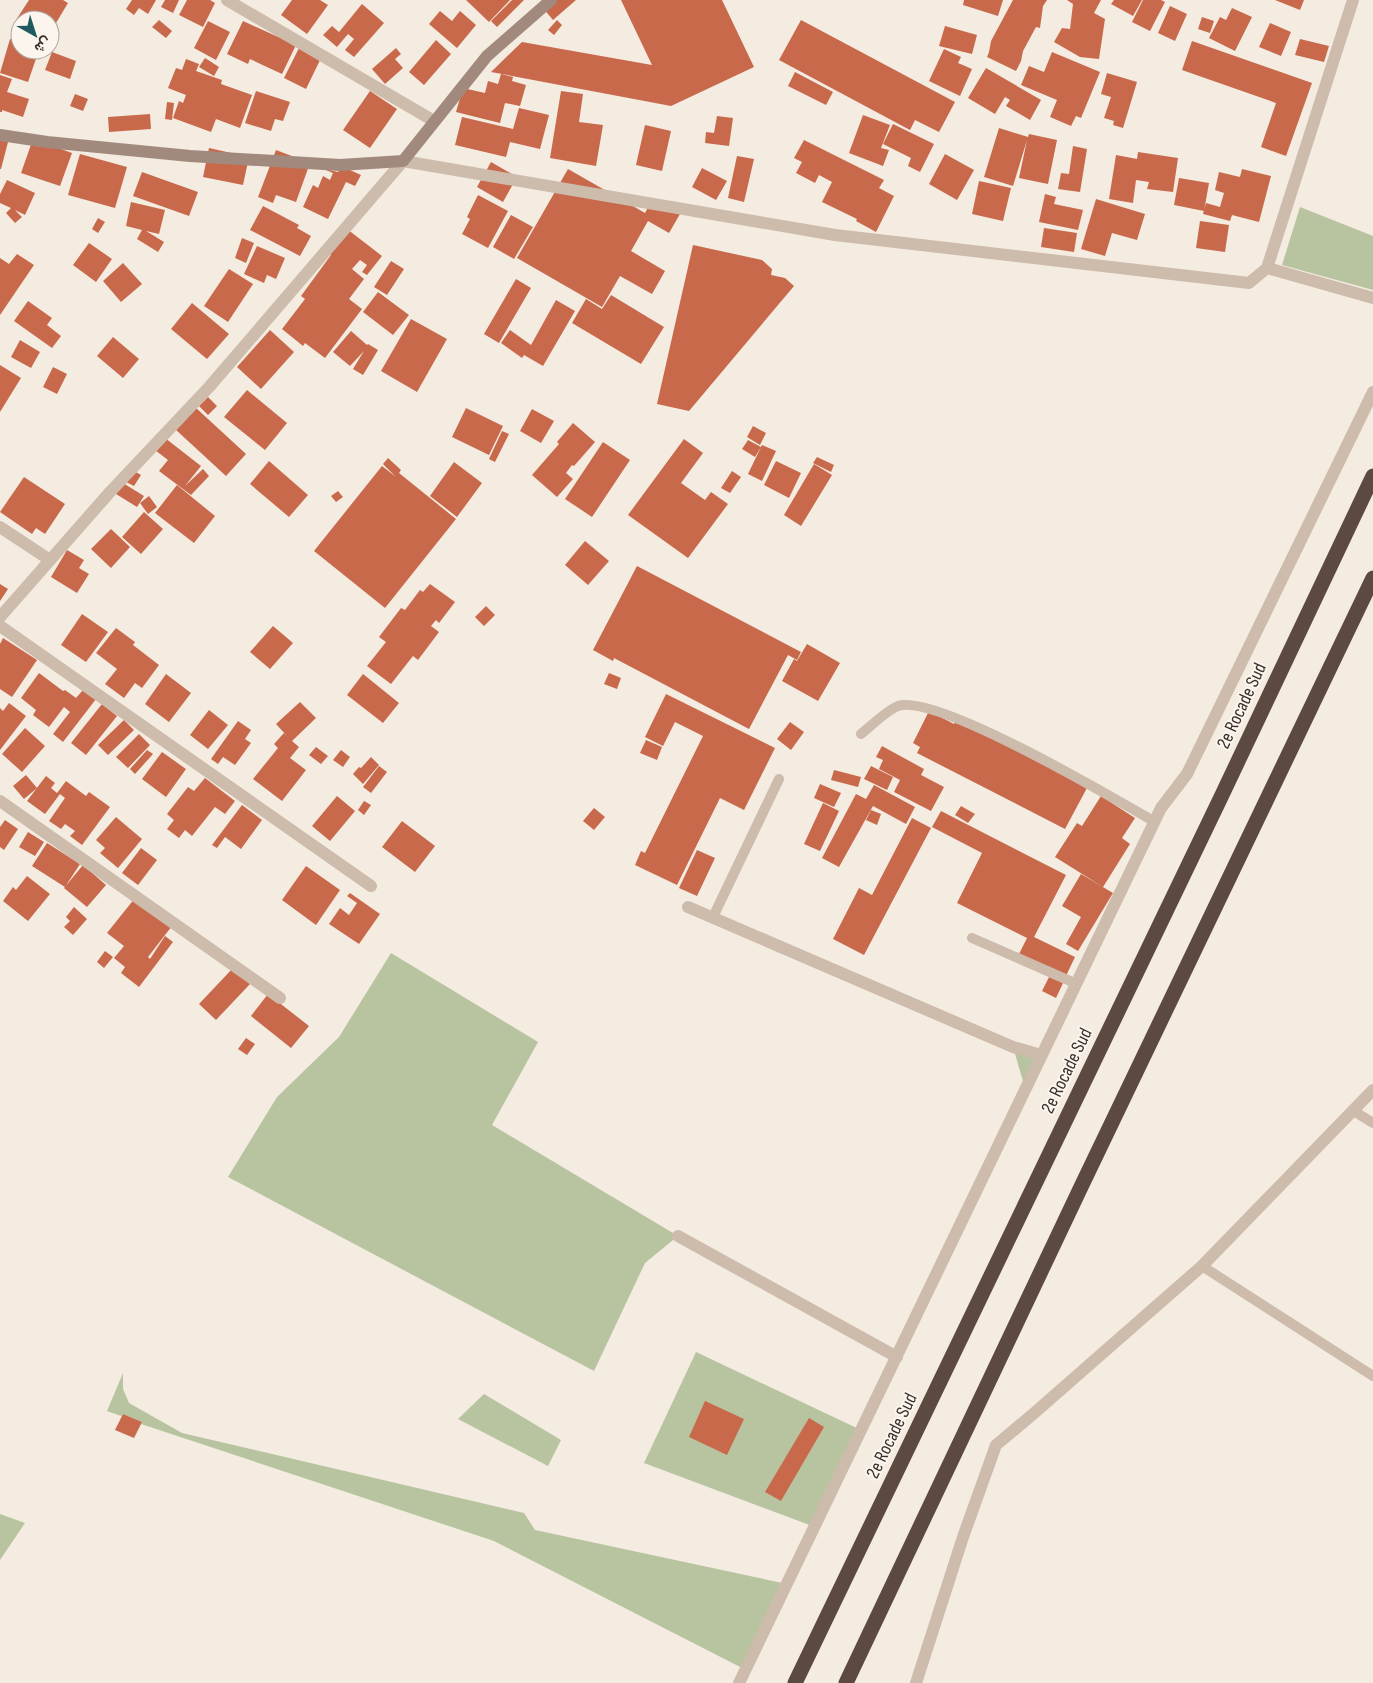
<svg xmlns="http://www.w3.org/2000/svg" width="1373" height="1683" viewBox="0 0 1373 1683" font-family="'Sofia Sans Condensed',Vazirmatn,sans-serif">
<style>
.green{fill:#b8c4a0}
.building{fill:#c8694b}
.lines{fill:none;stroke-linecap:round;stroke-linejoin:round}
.lane{stroke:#cdbbac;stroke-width:10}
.street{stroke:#cdbbac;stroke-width:12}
.secondary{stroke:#a18a7d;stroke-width:12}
.highway{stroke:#5c4a42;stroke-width:15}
.labels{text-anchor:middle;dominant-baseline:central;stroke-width:4;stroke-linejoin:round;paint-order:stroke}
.street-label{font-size:19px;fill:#3b302b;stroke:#fbf5ee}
</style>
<rect width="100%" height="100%" fill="#f4ebe1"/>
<!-- green -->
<path class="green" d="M1300,207L1373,236V290L1282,265Z
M391,953L538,1042L492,1125L678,1236L645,1263L594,1371L228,1177L277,1097L339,1037Z
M1013,1047L1041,1055L1025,1088Z
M696,1352L861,1430L815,1527L644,1463Z
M123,1373V1389L129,1403L182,1433L524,1513L535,1530L787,1584L746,1670L494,1541L141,1424L142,1422L123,1414L121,1416L107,1411Z
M484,1394L561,1440L548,1466L458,1419Z
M0,1514L25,1523L0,1560Z"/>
<!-- building -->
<path class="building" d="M29,0H63L68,3L50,33V20H20V22L16,20Z
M132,0H156L148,14L139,8L134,15L126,9Z
M165,0H179L173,13L161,7Z
M187,0H210L215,3L203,27L179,15Z
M292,0H320L328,5L307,34L281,15Z
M466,0H510L489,22Z
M512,0H524L497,27L491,21Z
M553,0H576L553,20L543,8Z
M621,0H722L754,67L671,106L491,72L522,42L652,65Z
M964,0H1003L998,16L963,5Z
M1013,0H1047L1043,6L1040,28L1036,27L1023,51L1021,61L1016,71L987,57L989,52L991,41Z
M1067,0H1101L1094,13L1105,19L1099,59L1080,57L1054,42L1062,28L1070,29L1073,4Z
M1114,0H1142L1133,16L1111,4Z
M1143,0H1161L1165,2L1150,31L1132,22Z
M1275,0H1304L1300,10Z
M362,4L384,23L354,57L345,50L354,39L348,34L337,47L323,35L332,26L339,32Z
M1170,6L1187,14L1175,41L1158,33Z
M1232,8L1252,17L1235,51L1209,38L1220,17L1226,20Z
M440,11L452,21L460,11L476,25L457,48L429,24Z
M1202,17L1214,21L1210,33L1198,29Z
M159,20L172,31L166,38L152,27Z
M557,20L562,25L554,35L548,30Z
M801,20L955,102L939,132L915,120L910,130L779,60Z
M208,21L230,32L216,60L194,48Z
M243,21L296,45L282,74L250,59L248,64L227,54Z
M1270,23L1291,32L1281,56L1259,47Z
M945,26L977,35L972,54L939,46Z
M10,39L20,42V50H39L28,82L0,73Z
M1300,39L1329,46L1324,62L1295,55Z
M436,40L451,54L424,85L409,72Z
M1192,41L1312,83L1286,156L1261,147L1276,103L1182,70Z
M299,48L321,58L306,89L284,78Z
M396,48L401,54L395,59L403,68L385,84L372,69Z
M944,49L961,57L958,63L972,69L960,96L929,81Z
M52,52L76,61L70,79L45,70Z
M1052,52L1100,72L1081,118L1076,116L1071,126L1050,117L1057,100L1021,85L1029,66L1044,72Z
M205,58L219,67L214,76L199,67Z
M186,59L199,64L196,71L222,80L221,84L252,95L240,128L216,119L211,132L173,118L179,101L183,103L186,95L168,88L176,68L182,70Z
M986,68L1041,100L1030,120L1006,106L1010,100L1005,97L995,114L968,98Z
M795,72L833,92L826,105L788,86Z
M1107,73L1137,82L1123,128L1113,125L1114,121L1104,118L1111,97L1101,94Z
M501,74L513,77L512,81L526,85L520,106L505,103L500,123L456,112L463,88L485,93L488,81L498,84Z
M0,75L12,79L7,92L29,99L23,117L2,110V112H0Z
M256,91L290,102L283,121L275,119L271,131L245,123Z
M370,91L397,109L370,148L343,130Z
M561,91L583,94L579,122L603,125L596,166L550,158Z
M75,94L88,99L83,111L70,106Z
M167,102L174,103L172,120L165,119Z
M519,108L549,115L540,149L510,142L506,157L455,145L462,117L513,129Z
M150,114L151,129L109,132L108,117Z
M863,115L890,125L881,148L889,150L883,166L849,153Z
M717,116L733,118L729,146L705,143L706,132L714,133Z
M893,124L934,144L920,172L908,166L911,158L883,144Z
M645,125L671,131L662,171L636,165Z
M999,128L1028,137L1029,134L1057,140L1048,184L1019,178L1027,140L1013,186L984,177Z
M33,139L72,153L60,186L21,173Z
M0,140L8,142L1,169H0Z
M804,140L884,180L879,188L894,196L876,232L856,221L857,219L822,202L832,182L819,175L815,183L796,173L802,162L794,158Z
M1073,146L1087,149L1080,192L1058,189L1061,173L1069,174Z
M209,148L249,157L243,185L203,177Z
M276,150L310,163L296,202L276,195L273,203L258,197Z
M1138,152L1178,158L1173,192L1147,189L1149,182L1136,180L1133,203L1109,199L1116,155L1137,159Z
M80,154L127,167L115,208L68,195Z
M945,154L974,170L957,200L929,184Z
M737,156L754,159L744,202L728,198Z
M491,162L517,177L503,202L477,187Z
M341,166L361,175L355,186L346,182L328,219L303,207L313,185L318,188L323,176L330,180L333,173L321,168L338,172Z
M702,168L727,181L716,200L692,187Z
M568,169L645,213L653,198L680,214L669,233L648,221L631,251L665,271L652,294L620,276L602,307L517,258Z
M1242,169L1271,176L1259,222L1232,215L1230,221L1203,214L1206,203L1220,207L1224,193L1215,190L1219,172L1240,177Z
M142,172L198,192L189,216L133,196Z
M1179,178L1209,183L1204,211L1174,205Z
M7,180L35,193L25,215L15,210L22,217L15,223L6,213L11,208L0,203V194Z
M979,181L1011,188L1003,221L972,214Z
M1045,194L1056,197L1054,204L1083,210L1078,230L1039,222Z
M478,195L508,211L488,248L462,234L470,219L467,217Z
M1096,199L1145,214L1137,240L1112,233L1105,256L1081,249Z
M131,202L165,210L159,234L146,231L164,242L158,252L137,239L142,230L126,226Z
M263,206L299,225L297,228L311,236L300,256L250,230Z
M511,215L533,227L514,259L493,247Z
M98,218L105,222L98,233L92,229Z
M1200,221L1229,225L1225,252L1196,248Z
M1044,228L1077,233L1074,252L1041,247Z
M347,229L382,256L367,275L362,272L367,265L360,260L352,269L364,279L349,299L362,309L325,358L305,343L303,346L282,329L305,299L301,296L331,255L328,253Z
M242,238L254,243L246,263L235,258Z
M89,243L112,259L96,282L73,265Z
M693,245L762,260L772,269L771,275L785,278L794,286L689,411L657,404Z
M257,246L285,258L276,279L267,275L264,283L244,274Z
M17,254L34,265L0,315V258L9,264Z
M391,261L404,269L387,295L374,287Z
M123,263L142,284L121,302L103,281Z
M229,269L253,284L228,322L204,306Z
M516,279L531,288L499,343L484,334Z
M378,292L409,315L393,335L363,312Z
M611,295L664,327L641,364L572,323L586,299L602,309Z
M556,300L575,311L543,366L524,355L522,358L501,343L510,330L531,345Z
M28,301L52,318L47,325L61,336L52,348L14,321Z
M192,303L229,334L207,359L171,329Z
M411,319L447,339L417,392L381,371Z
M270,330L294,352L261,389L237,367Z
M351,331L367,345L368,344L378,350L363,375L353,369L364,351L350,366L333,352Z
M113,337L139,359L123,378L97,356Z
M20,340L40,352L31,368L11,357Z
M0,365L21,378L0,412Z
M53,367L67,374L57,394L43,387Z
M247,390L287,423L265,450L224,417Z
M208,397L217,406L208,415L199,406Z
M195,407L246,454L226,476L175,429Z
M466,408L503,426L489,455L452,437Z
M532,409L554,421L541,443L520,431Z
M573,423L595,442L574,466L572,465L566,473L573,479L557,497L532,475L559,444L557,442Z
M753,426L766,433L760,445L747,437Z
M502,431L509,434L495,462L489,459Z
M165,438L201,466L185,486L203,469L209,476L191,495L159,471L168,460L155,450Z
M684,439L703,453L681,483L705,500L711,492L728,504L688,558L628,515Z
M748,440L761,447L755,457L742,449Z
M603,442L630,460L592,517L565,499Z
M762,445L776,451L762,481L748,474Z
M817,457L834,465L831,472L813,463Z
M388,458L401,470L399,473L456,519L385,608L314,551L382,466L396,477L383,464Z
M269,461L308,495L289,517L250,484Z
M776,461L801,473L789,498L764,485Z
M454,462L482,483L457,517L430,496Z
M814,464L832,475L801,526L784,515Z
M134,471L141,475L134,486L126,482Z
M732,471L741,477L730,493L721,488Z
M24,477L65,504L45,534L36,528L32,534L0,512Z
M123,483L144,496L137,507L116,494Z
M177,485L215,516L194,543L155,513Z
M338,491L343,497L336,502L331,496Z
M149,496L157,507L148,514L140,503Z
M144,512L163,529L141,554L122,537Z
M111,529L130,547L111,568L91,549Z
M585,541L609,561L588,585L565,565Z
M67,550L84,560L79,568L89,574L77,593L51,577Z
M637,566L801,652L797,660L788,655L749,729L614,658L613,661L593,650Z
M0,584L8,589L0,601Z
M430,584L455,602L439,623L436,620L431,626L439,632L418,660L413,656L391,684L367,666L386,642L379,637L401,608L405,610L420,590L423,592Z
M486,606L495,615L484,626L475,617Z
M82,614L108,632L86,662L61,645Z
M273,626L293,643L270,669L250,652Z
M116,628L135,642L133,645L159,665L142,688L135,683L124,698L105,684L117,669L96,653Z
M3,638L37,660L12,697L0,689V644Z
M807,644L840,663L818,701L782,681L794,659L797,661Z
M39,673L63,691L65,690L76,698L83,690L96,699L63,742L53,734L70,712L64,707L49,727L33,715L36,710L21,698Z
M609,673L621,678L617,689L604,684Z
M166,674L191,693L169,722L145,704Z
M363,674L399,703L383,723L347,695Z
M666,694L775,748L744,810L720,798L677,885L635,865L641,851L645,853L703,736L675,722L663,746L645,737Z
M300,702L316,718L292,741L299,747L290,758L306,770L282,801L253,779L278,748L274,744L284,733L288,737L276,724Z
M9,703L26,716L0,750V708L3,711Z
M102,704L117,716L86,755L71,743Z
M209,710L228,725L208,749L190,735Z
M929,711L954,724L957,719L1088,786L1065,829L917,753L920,747L913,743Z
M124,720L134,730L108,755L98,745Z
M238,721L251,730L245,739L251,743L235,765L223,757L218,764L211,759Z
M790,722L804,732L791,750L777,739Z
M25,728L45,746L22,772L2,754Z
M139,734L150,745L128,768L116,757Z
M646,740L662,747L657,760L640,753Z
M882,746L924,769L921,775L944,787L931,811L894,792L900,780L879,769L883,760L876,757Z
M316,747L328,756L321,764L309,755Z
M147,750L153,754L135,774L130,769Z
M341,750L350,757L343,767L333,760Z
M162,752L186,769L166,797L142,779Z
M371,757L379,765L363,784L353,774L359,767L361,768Z
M379,766L387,772L371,793L363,787Z
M871,766L893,777L887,790L864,779Z
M834,770L861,777L858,787L831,780Z
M26,775L37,788L24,799L13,786Z
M46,776L55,783L51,788L57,793L66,781L86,796L89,792L110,807L82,845L70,836L75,831L65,824L61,829L49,821L65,798L60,794L45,814L27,801Z
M205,778L235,801L225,814L215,807L192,836L185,830L179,838L167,829L174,820L167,814L188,787L194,791Z
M820,784L841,793L834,807L814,798Z
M874,785L915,807L906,824L873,806L839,867L822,858L856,794L866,799Z
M337,796L355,811L330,841L312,826Z
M1101,796L1135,818L1122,838L1130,844L1103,887L1055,857L1077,823L1082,826Z
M364,801L371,805L364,815L358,810Z
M823,803L839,811L820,851L804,844Z
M242,805L262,820L241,849L225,837L217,848L212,845Z
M961,806L975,814L968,823L955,815Z
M594,808L605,817L594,830L583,821Z
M871,810L881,814L877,825L866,820Z
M941,811L1066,875L1034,937L1075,957L1065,978L1018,956L1027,938L957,903L982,853L932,827Z
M116,817L142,839L118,868L100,853L105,848L96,840Z
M912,818L931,828L864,955L833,939L859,888L872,895Z
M5,820L18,829L4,850L0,847V827Z
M402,821L435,846L415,872L382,847Z
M28,832L44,842L35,856L19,847Z
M47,843L80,864L65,887L32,866Z
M141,848L157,860L138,885L122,873Z
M697,850L715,858L697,896L679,888Z
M83,865L106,885L87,907L64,888Z
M306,866L340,890L316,925L282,900Z
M1081,874L1113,893L1078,951L1066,944L1081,917L1062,906Z
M27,876L50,894L28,921L3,901L13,887L16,890Z
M350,893L380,914L359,944L329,924L340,908L349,915L357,903L347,896Z
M135,898L172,926L148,957L150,959L165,936L173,942L139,987L121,973L125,967L114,958L124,946L107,933Z
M74,907L87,919L73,935L64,927L70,921L66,917Z
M105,951L113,957L104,968L97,962Z
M233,968L250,984L216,1020L199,1004Z
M1049,977L1063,983L1056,998L1042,991Z
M268,994L309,1026L291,1048L251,1016Z
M246,1038L255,1044L247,1055L238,1049Z
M705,1401L744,1419L727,1455L689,1437Z
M123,1414L142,1422L134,1438L115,1430Z
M809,1418L824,1427L781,1501L765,1492Z"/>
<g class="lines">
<!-- lane -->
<path class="lane" d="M861,734C871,726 886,711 898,706C936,693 1115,799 1155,822
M713,917L779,779
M972,938L1077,984
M1352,1110L1373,1123
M1202,1266L1373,1376"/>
<!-- street -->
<path class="street" d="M227,0L434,121
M1267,268L1373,298
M0,527L50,560
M0,617L110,492L210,386L403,161L835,235L1249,283L1267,268L1353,0
M0,626L371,886
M0,801L280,998
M688,907L1013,1047L1041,1055
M678,1236L897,1357
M739,1683L1161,808L1187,774L1373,392
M916,1683L963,1537L996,1445L1032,1415L1202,1266L1373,1090"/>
<!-- secondary -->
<path class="secondary" d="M0,135L47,142L190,156L340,165L403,161L487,56L551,0"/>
<!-- highway -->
<path class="highway" d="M795,1683L1222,795L1373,476
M846,1683L1080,1189L1373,578"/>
</g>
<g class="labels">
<!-- street labels -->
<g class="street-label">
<text transform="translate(1242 706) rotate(-65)">2e Rocade Sud</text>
<text transform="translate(1067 1071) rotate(-64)">2e Rocade Sud</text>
<text transform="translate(892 1436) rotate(-64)">2e Rocade Sud</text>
</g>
</g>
<!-- north arrow -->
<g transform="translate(35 35) rotate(141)"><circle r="24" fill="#fbf5ee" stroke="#aea6a0"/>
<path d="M0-4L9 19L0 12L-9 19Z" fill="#1f5a5e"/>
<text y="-8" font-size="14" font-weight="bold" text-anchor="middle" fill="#3b302b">ش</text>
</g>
</svg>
